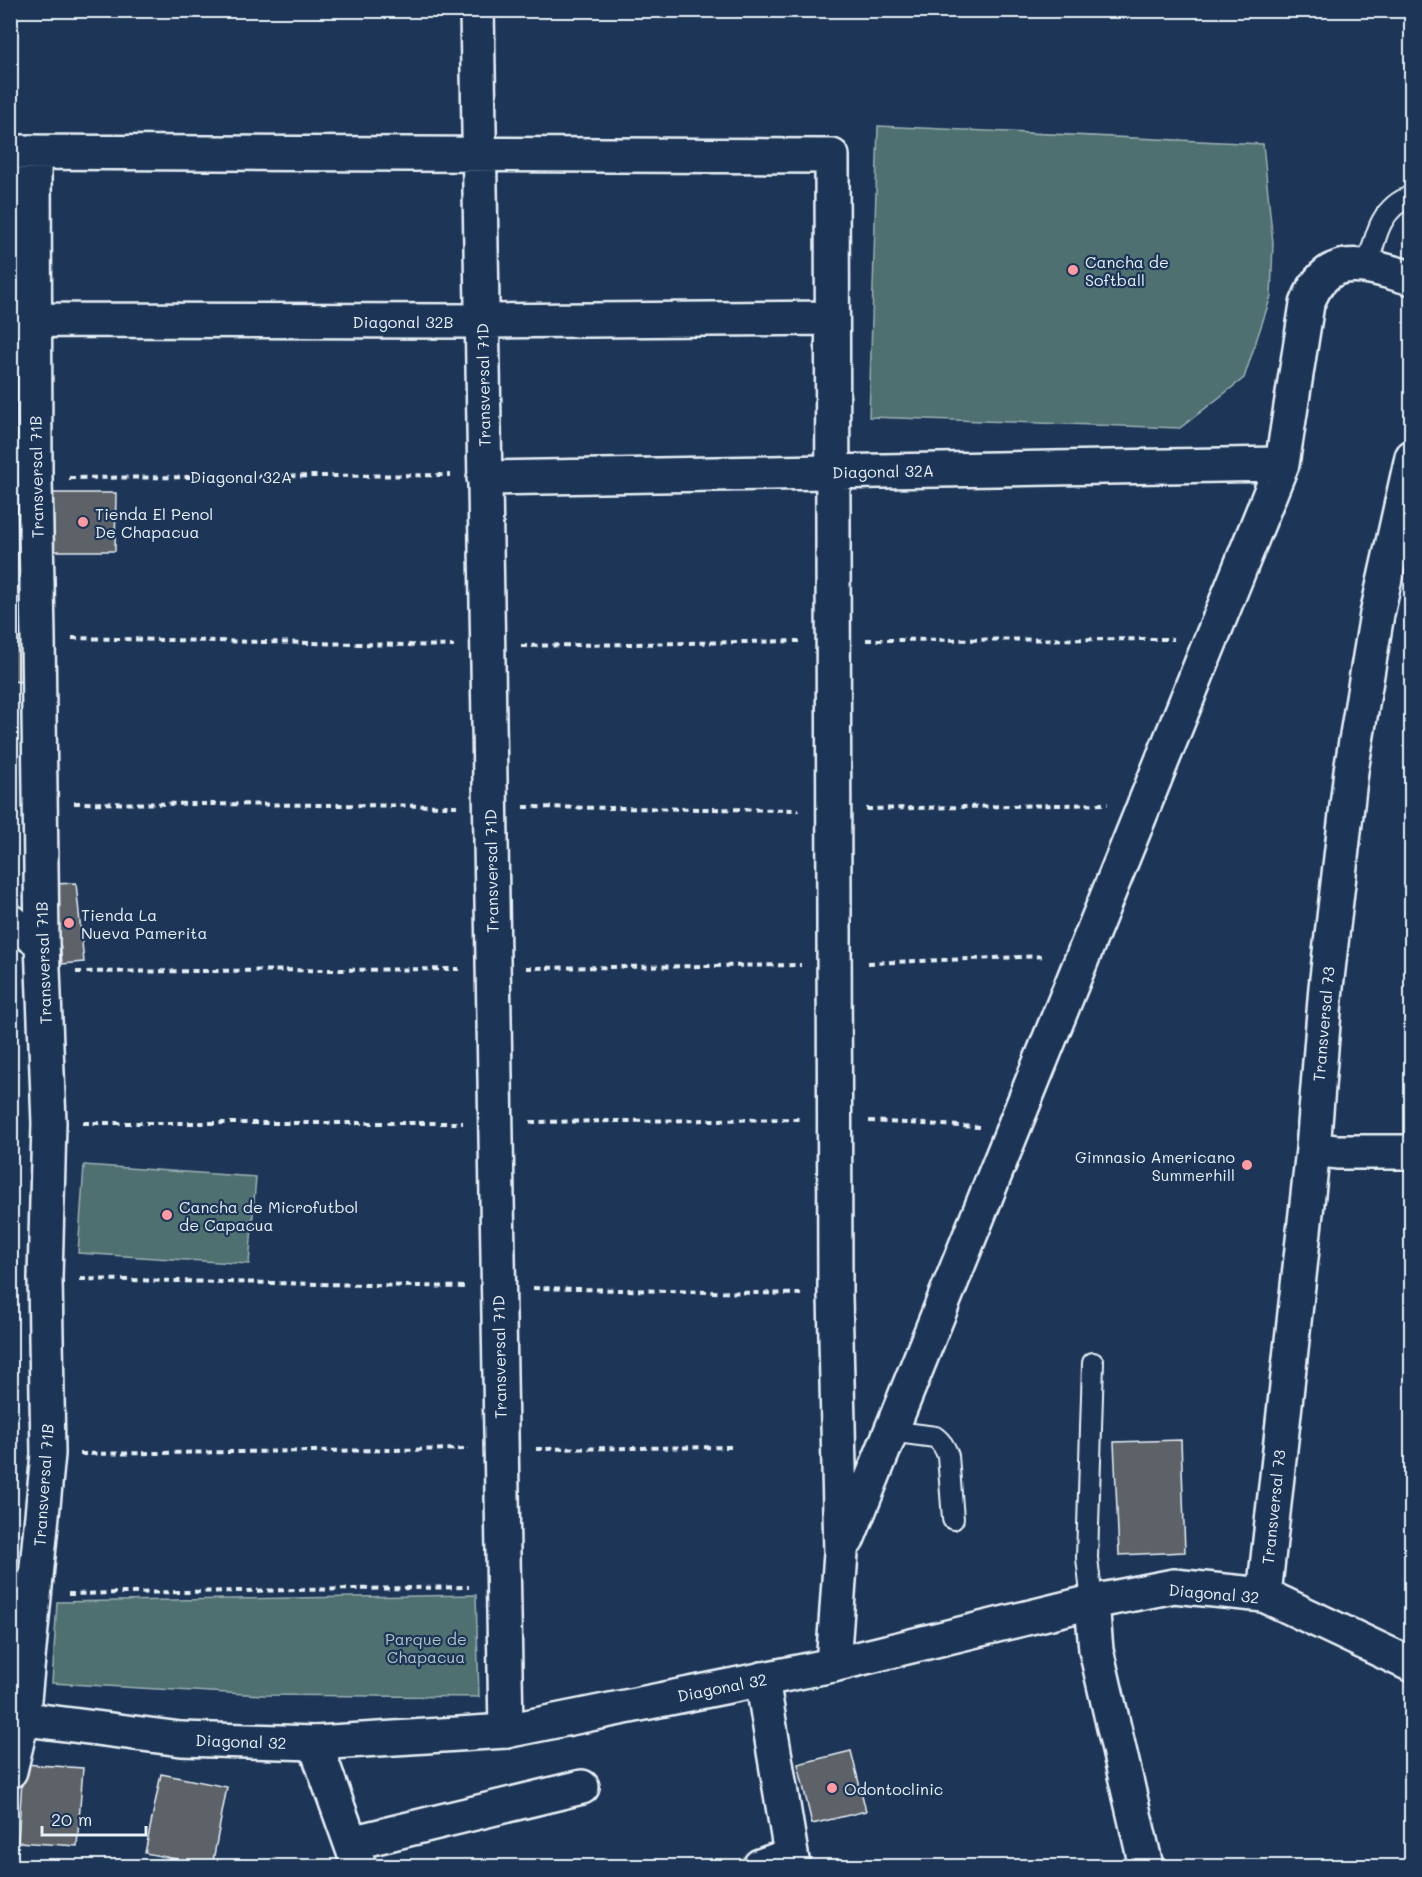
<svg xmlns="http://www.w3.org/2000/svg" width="1422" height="1877" viewBox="0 0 1422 1877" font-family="Mali,sans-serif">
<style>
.green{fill:#50706f;stroke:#9cb0b4;stroke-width:1.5}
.building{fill:#5d6268;stroke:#e8f1f8;stroke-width:1.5}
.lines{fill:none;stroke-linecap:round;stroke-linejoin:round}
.lane-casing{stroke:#e8f1f8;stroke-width:24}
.street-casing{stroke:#e8f1f8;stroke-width:38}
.secondary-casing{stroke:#e8f1f8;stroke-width:38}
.path{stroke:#e8f1f8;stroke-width:4;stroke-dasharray:6 4.5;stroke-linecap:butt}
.lane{stroke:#1d3557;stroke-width:20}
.street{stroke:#1d3557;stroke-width:33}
.secondary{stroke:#1d3557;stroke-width:33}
.poi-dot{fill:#ff9aa2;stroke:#1d3557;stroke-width:2}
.labels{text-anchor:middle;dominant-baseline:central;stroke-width:4.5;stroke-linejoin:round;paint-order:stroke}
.poi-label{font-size:16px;fill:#e8f1f8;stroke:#1d3557;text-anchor:start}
.street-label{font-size:16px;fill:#e8f1f8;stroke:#1d3557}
.park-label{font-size:16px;fill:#b3c4c8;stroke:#1d3557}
</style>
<rect width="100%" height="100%" fill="#1d3557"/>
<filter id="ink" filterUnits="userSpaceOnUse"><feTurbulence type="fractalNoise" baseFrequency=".0167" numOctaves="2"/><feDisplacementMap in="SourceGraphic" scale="12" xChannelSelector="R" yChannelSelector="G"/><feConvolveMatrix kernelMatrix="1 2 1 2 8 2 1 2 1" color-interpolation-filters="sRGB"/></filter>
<g filter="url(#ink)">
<!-- green -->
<path class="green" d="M878,126L1263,144L1273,243L1271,296L1244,378L1180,428L869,417Z
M84,1165L256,1177L249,1264L78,1253Z
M476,1595L479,1697L263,1695L52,1683L57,1602Z"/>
<!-- building -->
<path class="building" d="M51,493H116L115,551H50Z
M10,610H26L23,682L10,681Z
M76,883L84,962L62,964L55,884Z
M1181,1440L1185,1552L1119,1555L1114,1442Z
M851,1751L866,1811L812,1824L798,1764Z
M23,1764L83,1768L77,1846L18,1842Z
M161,1774L227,1787L212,1866L145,1853Z"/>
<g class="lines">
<!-- lane casing -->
<g class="lane-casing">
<path id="lane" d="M1368,266C1375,237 1380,207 1412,196
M890,1431L935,1437C942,1442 945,1447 948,1456L953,1519
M1092,1602L1087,1558L1093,1363"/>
</g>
<!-- street casing -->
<g class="street-casing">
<path id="street" d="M477,10L506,1731
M10,152L832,156L835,1295L841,1553L833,1665
M10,318L35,320L481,321L832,318
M484,478L1282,464
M10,921L42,943
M1313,1149L1337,1152H1412
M847,1540L1282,464L1307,304C1328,248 1367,266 1412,278
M1264,1595L1313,1149L1326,987L1351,771L1377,614L1412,457
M1092,1602L1096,1650L1146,1866
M762,1679L793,1866
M315,1743L359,1866
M10,1771L22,1720L48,1454L45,1278L49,1123L42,943L38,637L35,478L34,152
M351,1843L582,1787
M760,1866L791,1855"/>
</g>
<!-- secondary casing -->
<g class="secondary-casing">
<path id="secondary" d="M10,1717L181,1739L315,1743L506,1731L833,1665L1092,1602L1174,1586L1264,1595L1412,1665"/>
</g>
<!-- path -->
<path class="path" d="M69,478L451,475
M72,638L454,646
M866,640L1174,639
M521,646L799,641
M74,803L457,806
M524,807L799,810
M866,809L1108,804
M868,963L1046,956
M526,968L801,965
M76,972L459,969
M869,1121L979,1127
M530,1122L802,1119
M83,1123H463
M80,1279L465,1287
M533,1288L801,1294
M536,1449L733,1447
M80,1454L469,1449
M68,1594L469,1587"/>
<!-- lane -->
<use href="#lane" class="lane"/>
<!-- street -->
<use href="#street" class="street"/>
<!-- secondary -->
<use href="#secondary" class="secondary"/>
</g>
</g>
<!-- markers -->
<g class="poi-dot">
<circle cx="1073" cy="270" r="6"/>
<circle cx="83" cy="522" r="6"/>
<circle cx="69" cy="923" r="6"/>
<circle cx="1247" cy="1165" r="6"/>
<circle cx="167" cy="1215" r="6"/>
<circle cx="832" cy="1788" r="6"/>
</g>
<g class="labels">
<!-- poi labels -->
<g class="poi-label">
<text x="1085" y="261">Cancha de<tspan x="1085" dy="18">Softball</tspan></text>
<text x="95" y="513">Tienda El Penol<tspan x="95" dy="18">De Chapacua</tspan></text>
<text x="81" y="914">Tienda La<tspan x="81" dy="18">Nueva Pamerita</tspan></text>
<text x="1235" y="1156" text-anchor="end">Gimnasio Americano<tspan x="1235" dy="18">Summerhill</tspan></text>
<text x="179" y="1206">Cancha de Microfutbol<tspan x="179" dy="18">de Capacua</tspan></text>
<text x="844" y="1788">Odontoclinic</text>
</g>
<!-- street labels -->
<g class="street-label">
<text x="403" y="321">Diagonal 32B</text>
<text transform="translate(483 385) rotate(-91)">Transversal 71D</text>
<text transform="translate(883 471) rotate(-1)">Diagonal 32A</text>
<text x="241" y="476">Diagonal 32A</text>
<text transform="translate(36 477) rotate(-91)">Transversal 71B</text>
<text transform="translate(491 871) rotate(-91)">Transversal 71D</text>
<text transform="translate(43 963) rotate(-92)">Transversal 71B</text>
<text transform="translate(1323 1024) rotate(-85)">Transversal 73</text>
<text transform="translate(499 1357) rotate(-91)">Transversal 71D</text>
<text transform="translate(43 1485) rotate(-86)">Transversal 71B</text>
<text transform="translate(1273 1507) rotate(-84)">Transversal 73</text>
<text transform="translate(1214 1593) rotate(5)">Diagonal 32</text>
<text transform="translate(722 1687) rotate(-11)">Diagonal 32</text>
<text transform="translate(241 1741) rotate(2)">Diagonal 32</text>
</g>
<!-- park labels -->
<g class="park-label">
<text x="426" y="1638">Parque de<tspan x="426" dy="18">Chapacua</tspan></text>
</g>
</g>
<!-- margin -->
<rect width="1422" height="1877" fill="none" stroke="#1d3557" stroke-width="36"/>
<rect x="18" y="18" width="1386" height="1841" fill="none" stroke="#e8f1f8" stroke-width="2" filter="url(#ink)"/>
<!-- scale -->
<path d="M42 1826v9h104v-9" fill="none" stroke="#e8f1f8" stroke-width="3"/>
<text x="51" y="1826" font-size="18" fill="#e8f1f8" stroke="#1d3557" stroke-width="4.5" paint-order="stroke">20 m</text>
</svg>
